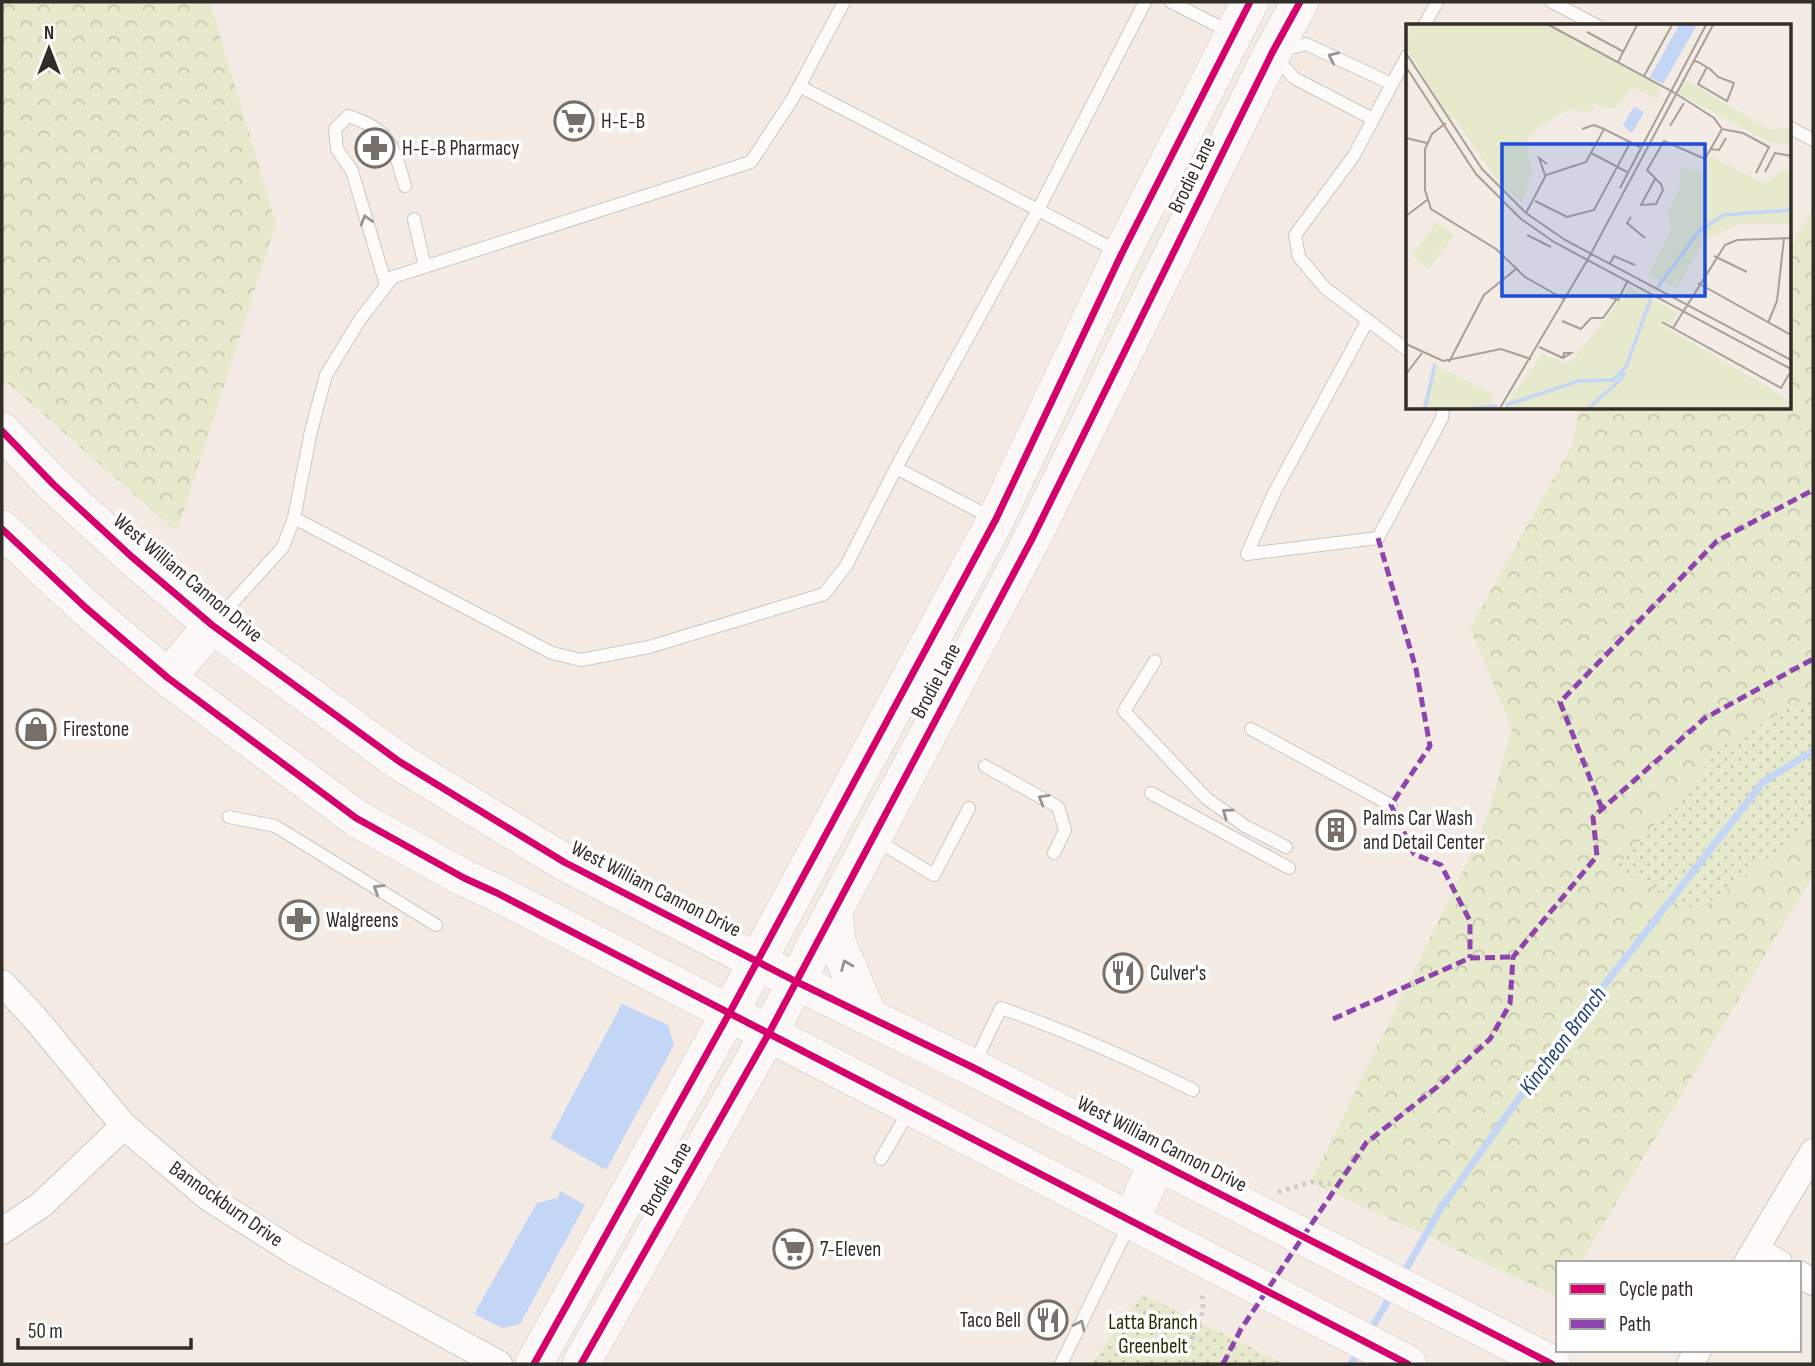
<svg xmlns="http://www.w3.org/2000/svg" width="1815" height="1366" viewBox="0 0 1815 1366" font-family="'Sofia Sans Condensed',sans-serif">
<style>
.forest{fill:url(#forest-crowns)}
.park{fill:url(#park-dots)}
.water{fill:#c3d6f6}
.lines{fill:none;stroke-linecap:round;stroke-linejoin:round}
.stream{stroke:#c3d6f6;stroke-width:7}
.lane-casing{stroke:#cdc6c0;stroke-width:14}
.street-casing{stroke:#cdc6c0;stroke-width:28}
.secondary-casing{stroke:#cdc6c0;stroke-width:38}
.path{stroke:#cecbc8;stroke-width:4.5;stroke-dasharray:3.5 5;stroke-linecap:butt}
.lane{stroke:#fdfcfb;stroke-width:12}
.street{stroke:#fdfcfb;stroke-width:26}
.secondary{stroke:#fbf8f7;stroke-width:37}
.quiet{stroke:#8e44ad;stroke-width:5;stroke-dasharray:10 5;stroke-linecap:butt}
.cycleway-casing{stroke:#fff;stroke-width:11}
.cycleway{stroke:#d6006c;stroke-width:7}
.oneway{stroke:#989492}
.oneway2{stroke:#979290}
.labels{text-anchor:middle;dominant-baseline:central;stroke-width:7;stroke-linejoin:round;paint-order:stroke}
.poi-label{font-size:21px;fill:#332d28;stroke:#fff;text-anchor:start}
.street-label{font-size:21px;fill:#332d28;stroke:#fff}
.park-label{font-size:21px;fill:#252d02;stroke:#fff}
.water-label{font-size:23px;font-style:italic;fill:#1f427b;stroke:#fff}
.inset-river{fill:none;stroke:#c3d6f6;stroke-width:3.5}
.inset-road{fill:none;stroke:#a7a099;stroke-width:2}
.view{fill:#1d4ed8;fill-opacity:0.15;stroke:#1d4ed8;stroke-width:3.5}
.inset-edge{fill:none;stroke:#332d28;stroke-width:3.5}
</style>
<defs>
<pattern id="forest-crowns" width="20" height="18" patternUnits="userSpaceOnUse" patternTransform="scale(1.75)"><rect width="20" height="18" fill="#e6e9cc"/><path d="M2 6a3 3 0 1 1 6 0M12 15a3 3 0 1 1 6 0" fill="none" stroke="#c6c8af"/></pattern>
<pattern id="park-dots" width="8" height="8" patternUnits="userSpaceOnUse" patternTransform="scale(1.75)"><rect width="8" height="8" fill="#e6e9cc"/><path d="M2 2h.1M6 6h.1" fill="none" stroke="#c6c8af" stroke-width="1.8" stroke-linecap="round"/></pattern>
</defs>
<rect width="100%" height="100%" fill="#f4ece4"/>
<!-- forest -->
<path class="forest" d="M2,2H210L276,224L177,532L2,378Z
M1813,209V876L1580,1263H1558V1297L1311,1182L1483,830L1512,729L1470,628L1573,444L1578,408H1789V249Z"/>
<!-- park -->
<path class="park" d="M1813,694V823L1698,911L1616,868L1723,746Z
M1142,1294L1284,1364H1092Z"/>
<!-- water -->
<path class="water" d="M622,1004L668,1025L674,1045L606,1170L550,1138Z
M560,1191L585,1205L520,1324L502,1328L474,1314L537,1203L558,1198Z"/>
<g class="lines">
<!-- stream -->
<path class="stream" d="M1402,1276L1441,1208L1549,1056L1763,782L1813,751
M1369,1333L1391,1295
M1351,1364L1360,1350"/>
<!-- lane casing -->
<g class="lane-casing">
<path id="lane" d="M1171,2L1230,32
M1552,2L1598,26
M1424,26L1437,2
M1407,56L1353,157L1295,235L1299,257L1325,288L1407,350
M799,86L1119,252
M1373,119L1294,78L1272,53L1306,44L1392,84
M1789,127L1813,140
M414,219L425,267
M386,285L352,171L337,149L335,129L348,116C391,130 393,145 405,186
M1368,320L1274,493L1247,554L1378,538L1442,418L1443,408
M896,468L992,518
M294,518L552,653L581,660L649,647L824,594L846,566L896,468L1038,210L1145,2
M215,622L283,547L294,518L311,431L326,375L361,318L393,277L751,162L793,98L844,2
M1155,661L1124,711L1206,798L1245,826L1286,847
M1251,729L1391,805
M985,766L1058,807L1065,830L1054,853
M1151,793L1289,868
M229,817L275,826L436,925
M876,840L934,875L969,808
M974,1064L1001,1008C1067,1031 1130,1059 1193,1090
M881,1159L909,1111
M1061,1364L1130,1223"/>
</g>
<!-- street casing -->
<g class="street-casing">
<path id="street" d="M2,983L34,1017L124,1126L209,1198L296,1253L499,1364
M2,1231L41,1205L124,1126
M1755,1249L1779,1263
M1747,1263L1813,1152
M1799,1274L1813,1282
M1690,1364L1698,1350"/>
</g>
<!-- secondary casing -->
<g class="secondary-casing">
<path id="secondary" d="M2,431L53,484L132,557L212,625L400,762L564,862L797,982L972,1067L1552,1364
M2,529L86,608L168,678L356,818L464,878L497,893L1408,1364
M168,678L212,625
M834,912L837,942L868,1015
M1131,1221L1157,1162
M534,1364L730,1012L996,519L1122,253L1250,2
M581,1364L769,1033L1033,537L1272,53L1300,2"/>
</g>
<!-- path -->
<path class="path" d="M1278,1192L1311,1182L1339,1185
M1186,1364L1189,1345L1203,1312L1202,1291"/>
<!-- lane -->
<use href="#lane" class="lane"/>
<!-- street -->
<use href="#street" class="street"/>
<!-- secondary -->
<use href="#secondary" class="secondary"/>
<!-- quiet -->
<path class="quiet" d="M1378,538L1416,669L1430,746L1391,805L1414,854L1441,865L1470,921V958
M1602,809L1560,702L1717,541L1813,490
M1333,1019L1470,958L1513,957
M1223,1364L1241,1329L1366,1143L1437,1087L1490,1039L1510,1004L1513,957L1597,856L1593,817L1705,718L1813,659"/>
<!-- cycleway casing -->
<g class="cycleway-casing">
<path id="cycleway" d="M2,431L53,484L132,557L212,625L400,762L564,862L797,982L972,1067L1552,1364
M2,529L86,608L168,678L356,818L464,878L497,893L1408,1364
M534,1364L730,1012L996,519L1122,253L1250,2
M581,1364L769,1033L1033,537L1272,53L1300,2"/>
</g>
<!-- cycleway -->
<use href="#cycleway" class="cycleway"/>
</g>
<!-- one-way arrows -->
<defs><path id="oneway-chevron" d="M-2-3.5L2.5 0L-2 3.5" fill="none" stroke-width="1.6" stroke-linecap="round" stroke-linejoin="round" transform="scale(1.75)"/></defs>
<g class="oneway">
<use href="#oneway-chevron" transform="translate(1333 57) rotate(-155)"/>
<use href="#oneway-chevron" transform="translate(366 220) rotate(-107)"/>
<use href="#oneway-chevron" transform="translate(1043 799) rotate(-150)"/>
<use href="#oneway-chevron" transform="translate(1227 813) rotate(-144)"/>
<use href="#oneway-chevron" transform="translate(378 889) rotate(-148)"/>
<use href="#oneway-chevron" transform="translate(1080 1325) rotate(-65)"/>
</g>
<use class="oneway2" href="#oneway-chevron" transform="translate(846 965) rotate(-112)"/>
<!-- icons -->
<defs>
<g id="supermarket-ring" transform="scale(2.0125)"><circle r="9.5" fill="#fff" stroke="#77706a" stroke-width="1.5"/><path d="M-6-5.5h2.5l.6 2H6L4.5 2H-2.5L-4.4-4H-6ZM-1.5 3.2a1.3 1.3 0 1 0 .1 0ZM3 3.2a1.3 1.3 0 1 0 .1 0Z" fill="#77706a"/></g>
<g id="pharmacy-ring" transform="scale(2.0125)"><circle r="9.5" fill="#fff" stroke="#77706a" stroke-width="1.5"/><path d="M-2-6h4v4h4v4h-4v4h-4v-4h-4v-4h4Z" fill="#77706a"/></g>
<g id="shop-ring" transform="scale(2.0125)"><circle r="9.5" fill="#fff" stroke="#77706a" stroke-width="1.5"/><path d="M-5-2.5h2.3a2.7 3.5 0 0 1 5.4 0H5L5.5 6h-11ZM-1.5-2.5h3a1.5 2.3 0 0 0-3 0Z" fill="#77706a"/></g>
<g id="building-ring" transform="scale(2.0125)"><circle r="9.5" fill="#fff" stroke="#77706a" stroke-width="1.5"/><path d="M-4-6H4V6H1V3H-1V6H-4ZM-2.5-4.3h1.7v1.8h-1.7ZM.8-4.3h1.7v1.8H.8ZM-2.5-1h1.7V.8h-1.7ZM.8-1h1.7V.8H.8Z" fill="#77706a"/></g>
<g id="restaurant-ring" transform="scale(2.0125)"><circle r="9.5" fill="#fff" stroke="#77706a" stroke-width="1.5"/><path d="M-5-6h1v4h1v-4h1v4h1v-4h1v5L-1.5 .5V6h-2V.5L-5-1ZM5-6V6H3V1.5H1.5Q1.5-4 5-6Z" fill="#77706a"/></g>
</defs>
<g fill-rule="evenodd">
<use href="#supermarket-ring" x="574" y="121"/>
<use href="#pharmacy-ring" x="375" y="148"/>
<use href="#shop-ring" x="36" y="729"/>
<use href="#building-ring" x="1336" y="830"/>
<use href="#pharmacy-ring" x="299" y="920"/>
<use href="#restaurant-ring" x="1123" y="973"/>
<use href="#supermarket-ring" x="793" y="1249"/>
<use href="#restaurant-ring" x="1048" y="1320"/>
</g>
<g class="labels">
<!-- poi labels -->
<g class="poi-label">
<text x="601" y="121">H-E-B</text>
<text x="402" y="148">H-E-B Pharmacy</text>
<text x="63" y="729">Firestone</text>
<text x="1363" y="818">Palms Car Wash<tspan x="1363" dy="24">and Detail Center</tspan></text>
<text x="326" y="920">Walgreens</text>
<text x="1150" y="973">Culver's</text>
<text x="820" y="1249">7-Eleven</text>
<text x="1021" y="1320" text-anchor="end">Taco Bell</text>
</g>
<!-- street labels -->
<g class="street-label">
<text transform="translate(1192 175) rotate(-64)">Brodie Lane</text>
<text transform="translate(188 578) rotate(40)">West William Cannon Drive</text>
<text transform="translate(936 681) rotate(-62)">Brodie Lane</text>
<text transform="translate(656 889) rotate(27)">West William Cannon Drive</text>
<text transform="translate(1162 1144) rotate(27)">West William Cannon Drive</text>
<text transform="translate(666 1179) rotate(-60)">Brodie Lane</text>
<text transform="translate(226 1204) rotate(35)">Bannockburn Drive</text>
</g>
<!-- park labels -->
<g class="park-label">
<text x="1153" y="1322">Latta Branch<tspan x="1153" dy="24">Greenbelt</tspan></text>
</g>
<!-- water labels -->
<g class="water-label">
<text transform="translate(1563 1041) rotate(-53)">Kincheon Branch</text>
</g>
</g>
<!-- overview -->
<g transform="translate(1406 24)">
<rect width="385" height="385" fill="#f4ece4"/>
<path d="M31,198L48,211L23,245L6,232ZM223,264L272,288L264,305L242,293L196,366L228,384H98L136,330L162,340L184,319Z" fill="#e6e9cc"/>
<path d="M5,1H143L256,62L250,75L226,63L209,85L188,80L187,87L177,89L163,85L133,103L119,119L127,145L116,179L94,160L48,94L42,93L0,23ZM277,54L364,106L385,104V122L363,118L273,70ZM305,132L360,160L376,146L385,148V200H331L299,217L270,265L242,252L262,212L265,201L260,190L272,169L275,144L296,147Z" fill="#e6e9cc"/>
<path d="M385,179V189L334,191L320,195L286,221L276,217L288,203L314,188ZM223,264L251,278L242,293L385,377V384H228L195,366L170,332ZM31,342L88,371L83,384H15Z" fill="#e6e9cc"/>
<path d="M273,1H291L257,60L244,53ZM228,83L238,88L226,109L217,101Z" fill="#c3d6f6"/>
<path class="inset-river" d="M252,263L293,207L318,191L385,186M100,381L173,357L207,356L220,343L245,274M19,384L29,340M68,384L91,382M183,384L215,355L218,348"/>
<path class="inset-road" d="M143,1L269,69L308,94L316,105L299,135L258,117L241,146L255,160L257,166L250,180L235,181L249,155M181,8L218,28M0,29L76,145L120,189L159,216L385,336M287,37L292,38L304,45L312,53L328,59L321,77L292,60L301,43M212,38L231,1M0,43L70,150L115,195L148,218L385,345M238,52L266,1M40,99L26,110L19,125V166L25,185L90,225L119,253L158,275M264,102L278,79M176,105L188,101L198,105M316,105L337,109L363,123L350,149M0,114L21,119M304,125L313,126L320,114M185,129L221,148M359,148L369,129L385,132M139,151L133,134L141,140M214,164L300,1M129,177L161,193L188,186L224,119M120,189L140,151L180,138L198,105L234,123M0,192L21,176M225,193L221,199L239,214M121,211L145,223M308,232L341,248M204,239L208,232L229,241M292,259L385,311M201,272L212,276L222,256M156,297L175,305L185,294H197L210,276M256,298L375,364L385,347M362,299L371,277L378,214M267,304L319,221L331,216L385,214M0,320L37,337L95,325L125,335M133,323L157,334L165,329H158L157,334M43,338L78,271L110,245M0,350L16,329M94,384L182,235L307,1"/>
<path class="view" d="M96,120H299V272H96Z"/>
<rect width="385" height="385" class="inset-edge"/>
</g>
<!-- border -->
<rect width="1815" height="1366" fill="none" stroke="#332d28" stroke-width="7"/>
<!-- legend -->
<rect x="1556" y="1261" width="245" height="91" fill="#ffffff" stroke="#adaba9" stroke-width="2"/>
<rect x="1570" y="1284" width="35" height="10" fill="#d6006c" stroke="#adaba9" stroke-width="2"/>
<text x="1619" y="1296" font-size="21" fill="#332d28">Cycle path</text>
<rect x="1570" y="1319" width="35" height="10" fill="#8e44ad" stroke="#adaba9" stroke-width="2"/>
<text x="1619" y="1331" font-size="21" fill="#332d28">Path</text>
<!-- north arrow -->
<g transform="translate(49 49)" stroke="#ffffff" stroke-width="5" paint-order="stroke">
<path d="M0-5L12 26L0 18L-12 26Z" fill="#332d28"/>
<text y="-10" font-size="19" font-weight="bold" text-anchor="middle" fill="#332d28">N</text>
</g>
<!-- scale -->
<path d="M18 1338v10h173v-10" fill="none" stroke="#332d28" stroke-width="3.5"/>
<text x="28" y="1338" font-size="21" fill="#332d28" stroke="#ffffff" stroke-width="5" paint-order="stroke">50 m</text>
</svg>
